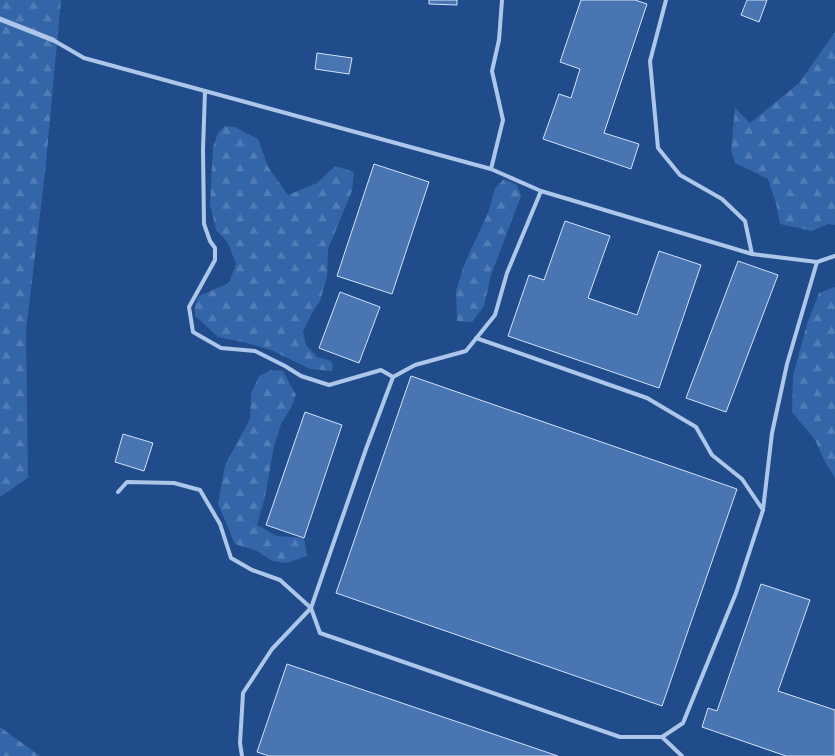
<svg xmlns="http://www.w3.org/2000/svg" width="835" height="756" viewBox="0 0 835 756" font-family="Ubuntu,sans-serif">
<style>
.forest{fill:url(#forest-firs)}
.building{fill:#4975b2;stroke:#d2e2f8}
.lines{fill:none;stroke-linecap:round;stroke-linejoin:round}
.service{stroke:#adc7eb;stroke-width:4}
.minor{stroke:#adc7eb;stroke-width:5}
</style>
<defs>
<pattern id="forest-firs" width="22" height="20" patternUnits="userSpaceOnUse" patternTransform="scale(1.25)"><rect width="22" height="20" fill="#3465a8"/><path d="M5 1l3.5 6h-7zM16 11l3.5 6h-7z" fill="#527cb5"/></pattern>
</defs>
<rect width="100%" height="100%" fill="#214c8b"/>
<!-- forest -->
<path class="forest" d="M0,0H61L45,173L26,330L28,478L0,497Z
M835,32V225L828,224L812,231L780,224L776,203L768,179L735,163L731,151L735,108L750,123L799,83Z
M225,126L235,127L258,139L268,167L288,195L317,183L335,166L354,172L352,191L328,249L327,277L320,301L312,313L303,332L306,345L317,357L331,361L333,367L332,371L310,369L271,350L247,343L218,337L195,316V305L199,296L229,283L236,264L228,243L216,230L210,204L213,147L218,133Z
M504,179L517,185L521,196L491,275L484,306L472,322L457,321L456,291L464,265L488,213L495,188Z
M835,287V478L825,462L815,440L792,412L793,376L807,324L819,293Z
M271,370L283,371L296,395L291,408L281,424L274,446L265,497L257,525L277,536L304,538L307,556L286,563L272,561L257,551L235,544L218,504L225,465L250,419L251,394L259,376Z
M0,727L40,756H0Z"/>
<!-- building -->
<path class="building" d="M429,0H457V5L429,4Z
M581,0H635L647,4L604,133L639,144L631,169L543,139L559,94L571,98L580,69L560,62Z
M747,0H767L759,22L741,15Z
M317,53L352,58L349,74L315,69Z
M374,164L429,182L392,294L337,276Z
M565,221L610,236L588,298L637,315L659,251L701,265L659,388L508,336L529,275L544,280Z
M738,261L778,275L726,412L686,398Z
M340,292L380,307L359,363L319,348Z
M411,376L737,489L662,706L336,593Z
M305,412L342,425L304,538L266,525Z
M123,434L153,443L144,471L115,462Z
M761,584L810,600L778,691L835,710V756H786L702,727L708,708L717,711Z
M287,664L558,756H269L257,752Z"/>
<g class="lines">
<!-- service -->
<path class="service" d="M666,0L650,61L658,148L680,175L722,199L745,221L752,254
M53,40L84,58L491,169L541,191L752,254L817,262L835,256
M205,91L203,150L204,224L210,241L215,248V260L189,307L193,332L221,348L255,351L285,366L301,376L329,385L381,370L393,377
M491,169L503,120L492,71L499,40L502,0
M541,191L507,273L495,315L466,351L415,365L393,377L366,449L311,608L320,633L620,737H662L683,723L736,593L763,510L772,433L787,364L817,262
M476,338L647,398L696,427L712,455L742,479L763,510
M118,492L127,482L174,483L200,490L220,524L231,558L252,570L280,580L311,608L272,649L243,693L240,743L242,756
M662,737L682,756"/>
<!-- minor -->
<path class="minor" d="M0,19L53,40"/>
</g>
</svg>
